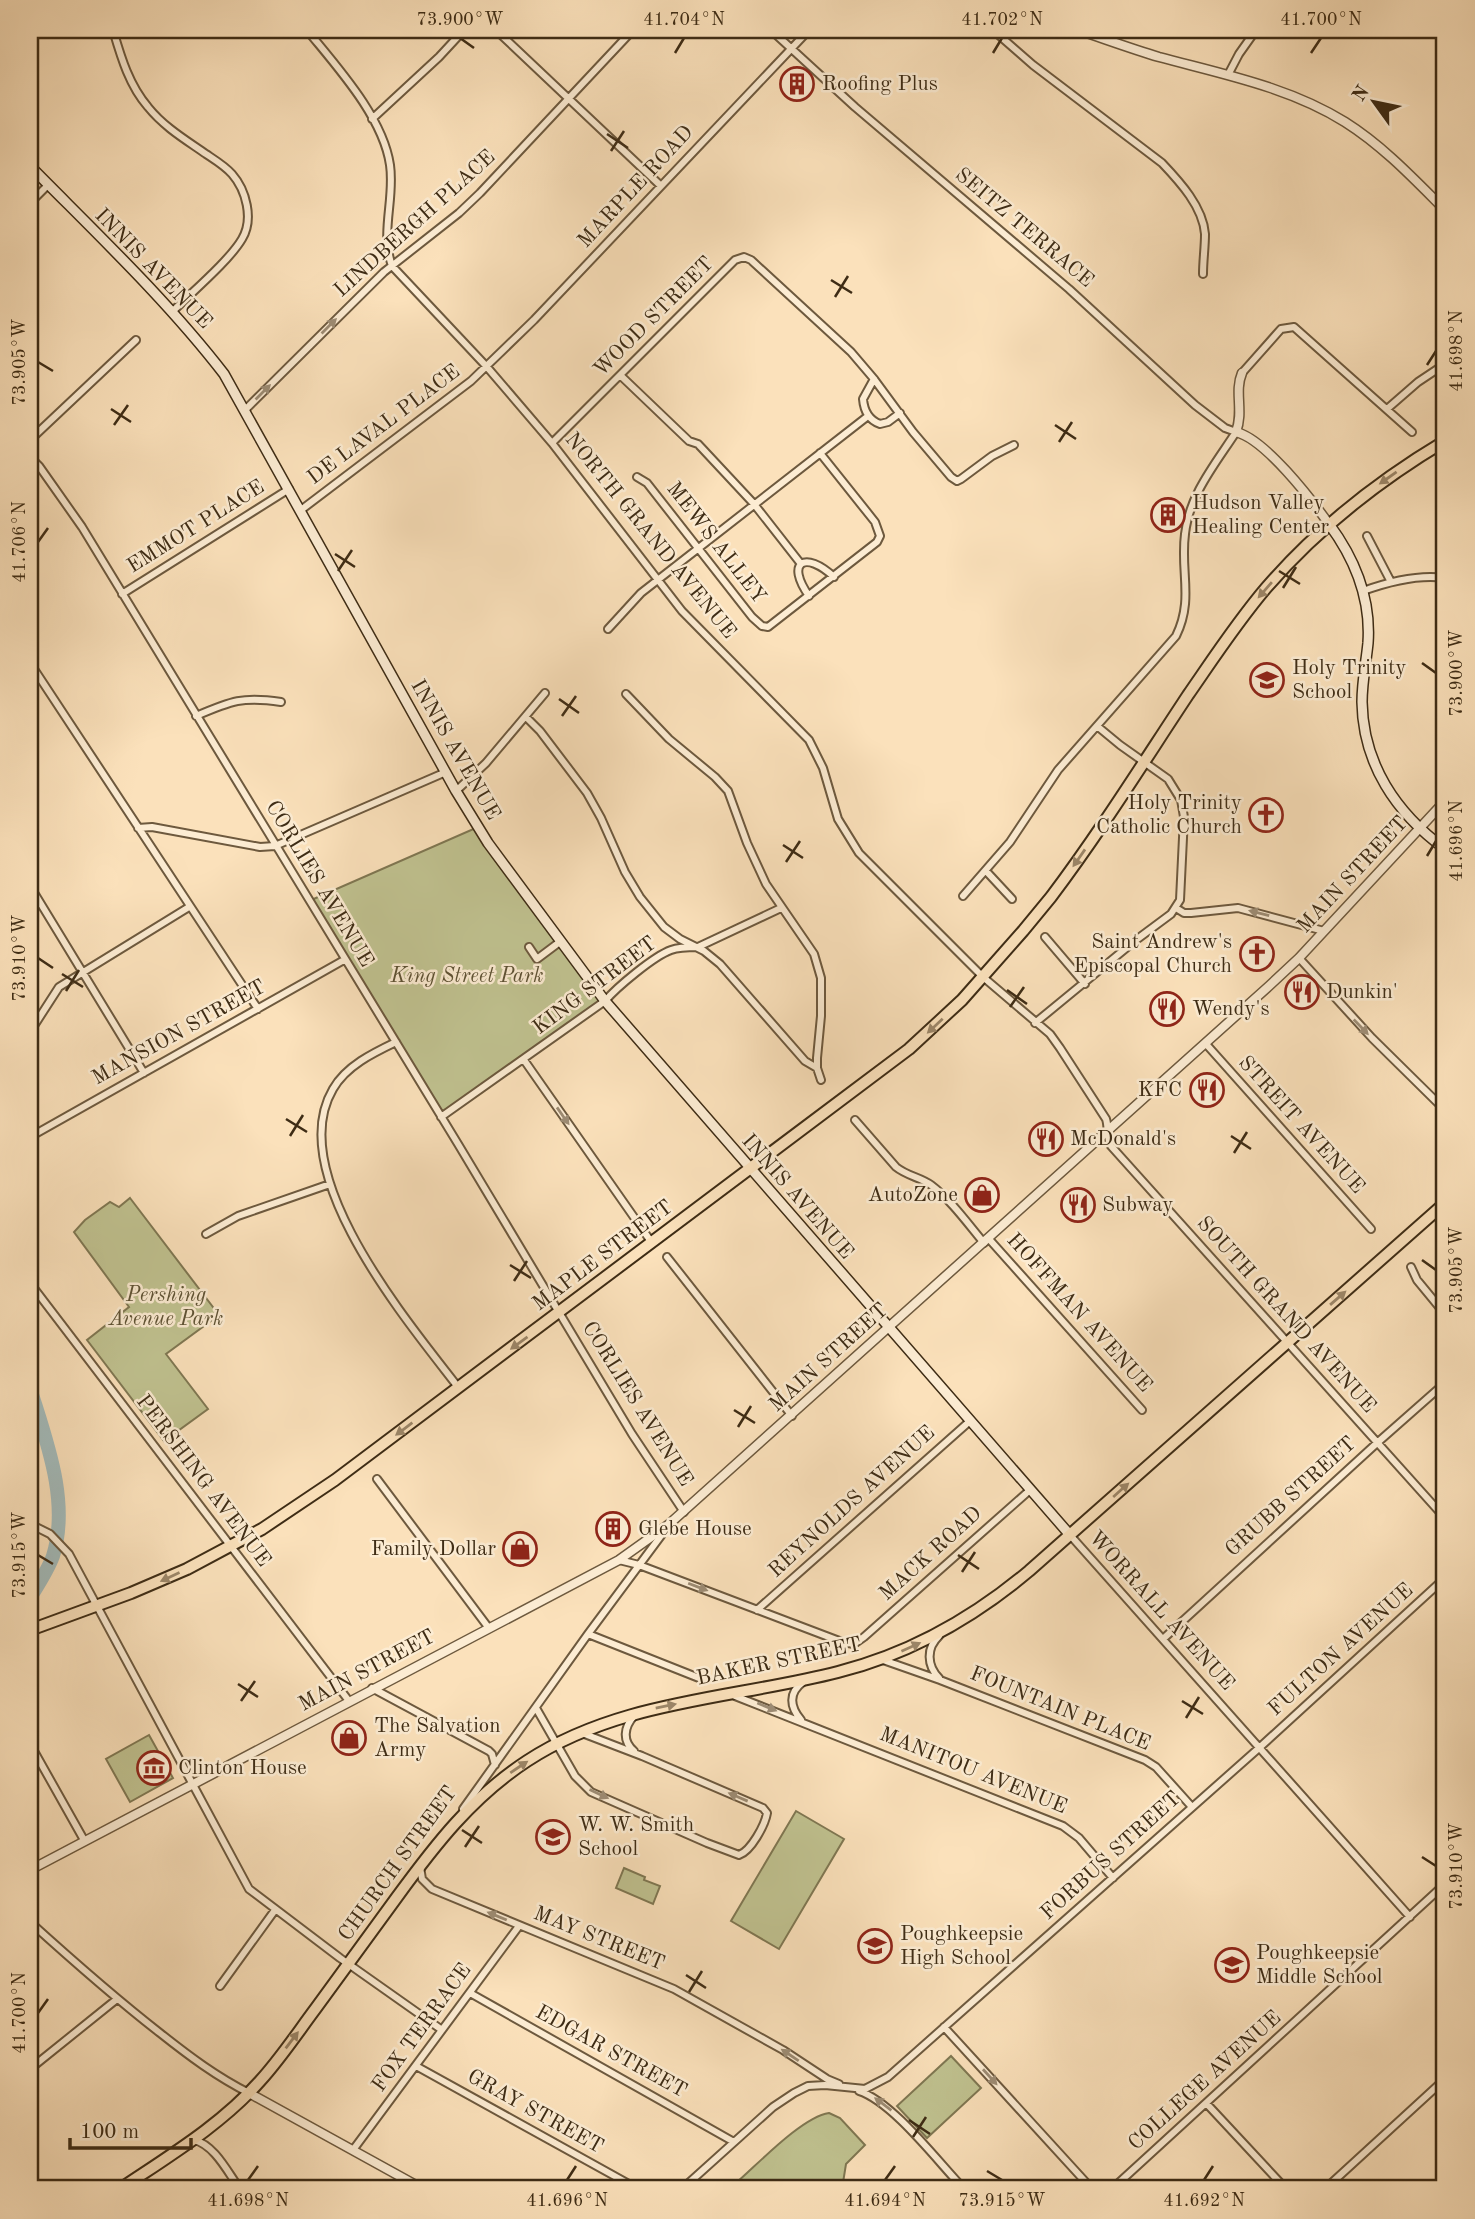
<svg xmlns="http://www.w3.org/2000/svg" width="1475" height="2219" viewBox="0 0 1475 2219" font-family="'Old Standard TT',serif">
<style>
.green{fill:#c0c290;stroke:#7f7752;stroke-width:2}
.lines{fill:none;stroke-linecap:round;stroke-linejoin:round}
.river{stroke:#a3bbbb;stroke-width:14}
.minor-casing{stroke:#6d593e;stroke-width:10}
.tertiary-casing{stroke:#6d593e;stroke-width:11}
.secondary-casing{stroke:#3e2c15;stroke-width:12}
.trunk-casing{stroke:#3e2c15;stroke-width:14}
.minor{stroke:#fcecd3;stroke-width:6}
.tertiary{stroke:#fcecd3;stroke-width:8}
.secondary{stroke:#fcecd3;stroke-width:9}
.trunk{stroke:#fbe1bb;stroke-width:10}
.oneway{fill:#9d8c74}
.oneway2{fill:#9c8668}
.ticks{fill:none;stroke:#3e2c15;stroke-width:2.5}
.labels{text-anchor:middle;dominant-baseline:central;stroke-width:5;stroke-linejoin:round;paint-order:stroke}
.poi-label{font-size:21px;fill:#3e2c15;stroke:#fcecd3;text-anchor:start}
.street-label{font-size:21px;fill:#3e2c15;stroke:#fcecd3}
.park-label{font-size:21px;font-style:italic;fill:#5e5234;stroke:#fcecd3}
.neatline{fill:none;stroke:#3e2c15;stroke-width:2.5}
.ticks-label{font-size:18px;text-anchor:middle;fill:#3e2c15}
</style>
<rect width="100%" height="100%" fill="#fbe1bb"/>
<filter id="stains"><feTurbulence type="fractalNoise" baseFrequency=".00286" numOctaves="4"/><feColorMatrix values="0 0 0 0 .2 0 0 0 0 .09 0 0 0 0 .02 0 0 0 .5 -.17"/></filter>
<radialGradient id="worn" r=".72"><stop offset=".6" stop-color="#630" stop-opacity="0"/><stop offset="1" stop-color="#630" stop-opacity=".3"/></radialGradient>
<!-- green -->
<path class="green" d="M478,827L605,1001L441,1117L309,901Z
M130,1198L219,1315L166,1354L208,1409L164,1441L87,1340L129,1307L74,1232L85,1220L110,1202L119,1207Z
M149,1735L173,1778L130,1802L106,1759Z
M796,1811L844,1839L779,1949L731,1921Z
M624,1868L645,1877L644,1880L660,1886L653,1904L616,1888Z
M951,2056L981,2088L927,2138L897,2106Z
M829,2113L840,2118L865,2145L846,2164L842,2189H740L736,2183C758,2164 802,2117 829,2113Z"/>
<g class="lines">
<!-- river -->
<path class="river" d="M30,1388C46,1440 70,1501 53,1556C48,1570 38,1585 30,1598"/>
<!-- minor casing -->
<g class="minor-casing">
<path id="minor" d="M113,30C121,57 129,85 148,107C164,127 186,140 206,154C215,160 225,166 232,174C246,190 254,219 242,239C229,261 191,293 172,312
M307,30C337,67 383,117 390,165C395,199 380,232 392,266L487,367L552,443L682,611L809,740L823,768L838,819L859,853L983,977L1050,1034L1060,1048L1106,1119C1109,1128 1106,1138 1111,1146L1445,1518
M496,30L661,186
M771,30L855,107L1069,289L1195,405L1225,428L1236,432C1216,463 1189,495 1185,534C1180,572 1194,599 1176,636L1058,770L1010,842L963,896
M993,30L1033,65L1162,163C1180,182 1203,207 1205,234C1205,247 1203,261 1203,274
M1228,75L1239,54L1256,30
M372,119L439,57L464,30
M30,203L48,185
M1242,373L1281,329L1294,327L1412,432
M620,375L689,441L698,444L754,504L801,564
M874,379L863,399C864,411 869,420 880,424L888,422L900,413
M1387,409L1418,382L1445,364
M245,410L384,272L459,213L480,193L633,30
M30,440L136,340
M552,443L735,260L744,257L751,260L851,352L874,379L913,432L951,477L957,481L961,479L992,456L1014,445
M30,457L39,466L82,527L458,1144L632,1434L684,1512
M637,477L647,483L752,617L762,626L768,627L877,542L880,536L875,522L820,453
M301,510L471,381L534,320L809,30
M1367,536L1391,582
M1363,591C1388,582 1418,574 1445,578
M122,594L289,489
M809,596C785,562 805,550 834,577
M608,629L641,593L868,416
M30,663L258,1009
M626,694L669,739L715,777L728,791L747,843L766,884L814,954L821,978V1016L817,1058V1068L821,1080
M196,716C231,701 243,696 281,702
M526,717L540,731L587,793L601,818L625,872L640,897L664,927L680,939L704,951L720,964L805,1061L817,1068
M456,791L486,763L545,693
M138,828L152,827L260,847L275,846L446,772
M986,871L1012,899
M30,886L144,1073
M1176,908L1184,913H1191L1238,908L1324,931
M30,909L40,903
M1045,937L1085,984
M529,947L537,959L561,941
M1299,958L1372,1038L1445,1110
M1035,1023L1136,940L1171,914L1180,900L1184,817L1181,800L1168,779L1120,745L1097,726
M30,1032L59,987L189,907
M396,1042C373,1053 346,1066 333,1089C283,1174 408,1322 458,1387
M1206,1044L1371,1229
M524,1060L652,1243
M441,1117L605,1001C617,987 654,956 671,950C679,947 689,947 698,947L781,908
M855,1120L896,1167C907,1176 920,1177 931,1185C951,1200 968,1224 984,1243
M30,1137L344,960
M206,1234L238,1216L330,1184
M989,1239L1142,1410
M667,1257L792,1416
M1411,1267L1417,1280L1445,1314
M30,1283L349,1701
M377,1479L488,1627
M30,1524L50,1534L69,1554L249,1889L340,1958L442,2030
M1070,1535L1410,1917
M619,1560L639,1565L842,1642L854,1644L864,1637L1030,1490
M757,1610L970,1421
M588,1634L704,1680
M1163,1639L1377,1443L1445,1383
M883,1660L940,1680L1145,1760L1156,1767L1192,1807
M939,1678C927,1666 926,1648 939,1636
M372,1688L489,1751L492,1754L495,1765
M735,1696L1063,1826L1079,1838L1113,1878
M536,1708L575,1776L591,1792L707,1843L739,1855C751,1851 765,1825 767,1813L763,1808L642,1756L582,1733
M634,1716C624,1727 622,1741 634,1751
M801,1720C790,1707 788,1693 803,1682
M30,1744L84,1840
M463,1809L588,1634L666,1529
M420,1867L422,1879L432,1889L674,1989L783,2050L827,2079L839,2084
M30,1922C72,1960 115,1998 160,2033C189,2056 217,2077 249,2093
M220,1986L275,1910
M470,1993L734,2142
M944,2027L1092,2189
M416,2066L638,2189
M30,2069L117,1999
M859,2091C893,2102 938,2162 964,2189
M1206,2103L1286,2189
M194,2140C215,2145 228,2173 240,2189
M353,2150L519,1926
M682,2189L773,2107L794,2093L808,2086L825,2085L865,2089L888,2077L1259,1748L1445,1578
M1112,2189L1445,1884
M1325,2189L1445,2079"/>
</g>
<!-- tertiary casing -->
<g class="tertiary-casing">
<path id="tertiary" d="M1078,30C1105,39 1132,49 1159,57C1222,74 1289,87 1345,122C1383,146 1414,179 1445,210
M1242,373C1234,392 1244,411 1236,432C1265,439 1311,499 1329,524
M30,1870L619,1560L668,1525L1269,986L1299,958L1445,801
M249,2093L423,2189"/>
</g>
<!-- secondary casing -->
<g class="secondary-casing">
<path id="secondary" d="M30,166C96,233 166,299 224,374L456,791L488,843L605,1001L1070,1535
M1329,524C1355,559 1371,600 1368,643C1366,663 1362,682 1362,702C1363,764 1396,813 1445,849"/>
</g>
<!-- trunk casing -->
<g class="trunk-casing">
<path id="trunk" d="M30,1630L131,1593L187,1569L262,1529L335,1480L909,1049L962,1000L1023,931L1051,897C1100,832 1143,763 1188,695C1213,659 1237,622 1266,588C1317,529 1378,481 1445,441
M120,2189C169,2156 221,2125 260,2081C281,2058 298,2032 316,2008C343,1971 370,1934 397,1897C435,1845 472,1797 527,1761C620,1700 733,1699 838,1672C909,1654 973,1618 1029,1571L1445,1203"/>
</g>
<!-- minor -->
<use href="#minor" class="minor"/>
<!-- tertiary -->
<use href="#tertiary" class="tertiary"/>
<!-- secondary -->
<use href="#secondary" class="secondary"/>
<!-- trunk -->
<use href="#trunk" class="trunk"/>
</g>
<!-- one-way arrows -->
<defs><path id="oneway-solid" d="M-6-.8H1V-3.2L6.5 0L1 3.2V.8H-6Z" transform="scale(1.75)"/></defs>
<g class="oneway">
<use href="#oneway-solid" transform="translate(329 326) rotate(-45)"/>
<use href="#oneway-solid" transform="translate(263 392) rotate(-45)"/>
<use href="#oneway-solid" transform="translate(1259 913) rotate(-166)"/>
<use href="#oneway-solid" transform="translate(1361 1027) rotate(46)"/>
<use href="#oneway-solid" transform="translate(563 1116) rotate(55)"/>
<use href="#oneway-solid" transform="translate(698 1587) rotate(21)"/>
<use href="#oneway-solid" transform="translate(767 1707) rotate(22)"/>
<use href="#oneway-solid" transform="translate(599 1794) rotate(25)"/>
<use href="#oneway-solid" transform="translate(738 1797) rotate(-157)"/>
<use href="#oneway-solid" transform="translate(497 1916) rotate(-158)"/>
<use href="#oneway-solid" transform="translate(790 2055) rotate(-146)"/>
<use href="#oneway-solid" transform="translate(990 2077) rotate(48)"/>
<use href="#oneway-solid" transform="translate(883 2104) rotate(-143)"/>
</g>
<g class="oneway2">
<use href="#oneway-solid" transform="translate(1388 478) rotate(145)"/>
<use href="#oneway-solid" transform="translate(1265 590) rotate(131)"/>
<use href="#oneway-solid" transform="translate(1079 858) rotate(125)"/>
<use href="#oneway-solid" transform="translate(935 1026) rotate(137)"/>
<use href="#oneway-solid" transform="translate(1338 1298) rotate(-41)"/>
<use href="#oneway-solid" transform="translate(519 1343) rotate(144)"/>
<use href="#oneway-solid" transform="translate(404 1429) rotate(143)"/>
<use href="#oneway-solid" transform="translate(1121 1490) rotate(-42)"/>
<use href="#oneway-solid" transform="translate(170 1577) rotate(155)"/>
<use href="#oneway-solid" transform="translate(911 1647) rotate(-24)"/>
<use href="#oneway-solid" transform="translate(666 1706) rotate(-11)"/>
<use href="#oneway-solid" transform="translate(519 1767) rotate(-34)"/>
<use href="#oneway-solid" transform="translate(292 2040) rotate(-53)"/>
</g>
<!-- ticks -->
<path class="ticks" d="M460,38L474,48M675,53L684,38M993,53L1002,38M1311,53L1321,38M607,134L628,148M611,151L624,131M831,280L852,293M835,297L848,276M38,362L53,371M1427,365L1436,351M111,409L131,422M114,425L128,405M1055,425L1076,439M1059,442L1072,422M38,542L48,528M335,554L355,567M338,571L352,550M1279,571L1300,584M1283,588L1296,567M1422,663L1436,673M559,699L579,713M562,716L576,696M783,845L803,858M1427,856L1436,841M786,862L800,841M38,958L53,968M62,974L83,987M1007,990L1027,1004M66,991L79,970M1010,1007L1024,987M286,1119L307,1132M290,1136L303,1115M1231,1136L1251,1149M1234,1153L1247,1132M1422,1260L1436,1270M510,1265L531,1278M514,1281L527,1261M734,1410L755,1423M738,1427L751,1406M38,1555L53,1564M958,1555L979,1569M962,1572L975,1552M238,1684L258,1697M241,1701L255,1681M1182,1701L1203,1714M1186,1718L1199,1697M462,1830L482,1843M465,1847L479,1826M1422,1857L1436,1866M686,1975L706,1988M689,1992L702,1971M38,2013L48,1999M909,2120L930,2134M913,2137L926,2117M987,2171L1002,2180M248,2180L258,2166M567,2180L576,2166M885,2180L895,2166M1204,2180L1213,2166"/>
<!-- icons -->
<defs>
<g id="building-ring" transform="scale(1.75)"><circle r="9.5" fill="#fcecd3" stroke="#8f2418" stroke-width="1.5"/><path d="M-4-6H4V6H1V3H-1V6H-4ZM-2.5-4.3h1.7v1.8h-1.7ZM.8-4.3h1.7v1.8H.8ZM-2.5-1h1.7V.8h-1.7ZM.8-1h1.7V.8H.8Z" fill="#8f2418"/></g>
<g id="school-ring" transform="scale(1.75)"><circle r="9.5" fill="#fcecd3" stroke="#8f2418" stroke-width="1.5"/><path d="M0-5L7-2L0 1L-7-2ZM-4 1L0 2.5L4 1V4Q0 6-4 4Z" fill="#8f2418"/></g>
<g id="church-ring" transform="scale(1.75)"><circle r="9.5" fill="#fcecd3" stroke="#8f2418" stroke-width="1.5"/><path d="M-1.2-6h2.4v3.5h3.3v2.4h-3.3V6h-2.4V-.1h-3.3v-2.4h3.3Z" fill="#8f2418"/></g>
<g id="restaurant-ring" transform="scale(1.75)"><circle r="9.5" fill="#fcecd3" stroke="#8f2418" stroke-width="1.5"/><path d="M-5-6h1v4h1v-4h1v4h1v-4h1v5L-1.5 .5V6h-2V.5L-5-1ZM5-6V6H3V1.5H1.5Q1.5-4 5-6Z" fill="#8f2418"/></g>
<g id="shop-ring" transform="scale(1.75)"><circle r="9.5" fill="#fcecd3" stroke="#8f2418" stroke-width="1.5"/><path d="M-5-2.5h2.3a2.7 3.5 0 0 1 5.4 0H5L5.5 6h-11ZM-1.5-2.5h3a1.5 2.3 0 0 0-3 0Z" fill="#8f2418"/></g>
<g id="museum-ring" transform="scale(1.75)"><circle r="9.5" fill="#fcecd3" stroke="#8f2418" stroke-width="1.5"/><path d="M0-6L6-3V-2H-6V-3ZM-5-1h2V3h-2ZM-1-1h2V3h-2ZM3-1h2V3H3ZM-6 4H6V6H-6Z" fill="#8f2418"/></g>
</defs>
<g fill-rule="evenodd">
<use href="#building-ring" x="797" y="84"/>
<use href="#building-ring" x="1168" y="515"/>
<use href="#school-ring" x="1267" y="680"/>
<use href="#church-ring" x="1266" y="815"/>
<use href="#church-ring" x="1257" y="954"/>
<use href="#restaurant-ring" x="1302" y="992"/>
<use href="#restaurant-ring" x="1167" y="1009"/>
<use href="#restaurant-ring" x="1207" y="1090"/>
<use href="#restaurant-ring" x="1046" y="1139"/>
<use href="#shop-ring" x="982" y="1195"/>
<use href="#restaurant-ring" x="1078" y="1205"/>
<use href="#building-ring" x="613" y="1529"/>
<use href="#shop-ring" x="520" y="1549"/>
<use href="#shop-ring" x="349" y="1738"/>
<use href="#museum-ring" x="154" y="1768"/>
<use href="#school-ring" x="553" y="1837"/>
<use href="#school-ring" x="875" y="1946"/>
<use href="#school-ring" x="1232" y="1965"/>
</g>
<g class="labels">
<!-- poi labels -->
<g class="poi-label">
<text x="822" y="84">Roofing Plus</text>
<text x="1192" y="503">Hudson Valley<tspan x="1192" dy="24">Healing Center</tspan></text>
<text x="1292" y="668">Holy Trinity<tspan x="1292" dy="24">School</tspan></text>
<text x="1242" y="803" text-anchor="end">Holy Trinity<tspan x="1242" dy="24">Catholic Church</tspan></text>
<text x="1232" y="942" text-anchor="end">Saint Andrew's<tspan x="1232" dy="24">Episcopal Church</tspan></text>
<text x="1326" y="992">Dunkin'</text>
<text x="1192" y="1009">Wendy's</text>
<text x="1182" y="1090" text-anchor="end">KFC</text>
<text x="1070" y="1139">McDonald's</text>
<text x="958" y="1195" text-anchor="end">AutoZone</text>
<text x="1102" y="1205">Subway</text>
<text x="638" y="1529">Glebe House</text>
<text x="496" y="1549" text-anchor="end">Family Dollar</text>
<text x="374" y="1726">The Salvation<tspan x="374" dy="24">Army</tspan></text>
<text x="178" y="1768">Clinton House</text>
<text x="578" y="1825">W. W. Smith<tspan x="578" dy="24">School</tspan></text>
<text x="900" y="1934">Poughkeepsie<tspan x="900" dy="24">High School</tspan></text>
<text x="1256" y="1953">Poughkeepsie<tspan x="1256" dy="24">Middle School</tspan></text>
</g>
<!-- street labels -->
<g class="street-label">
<text transform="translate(636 187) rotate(-47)">MARPLE ROAD</text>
<text transform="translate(415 224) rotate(-42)">LINDBERGH PLACE</text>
<text transform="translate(1024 228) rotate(40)">SEITZ TERRACE</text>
<text transform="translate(153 269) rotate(46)">INNIS AVENUE</text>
<text transform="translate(654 317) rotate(-45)">WOOD STREET</text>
<text transform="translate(384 425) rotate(-37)">DE LAVAL PLACE</text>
<text transform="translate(196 527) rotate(-32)">EMMOT PLACE</text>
<text transform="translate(650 536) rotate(51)">NORTH GRAND AVENUE</text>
<text transform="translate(716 543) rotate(52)">MEWS ALLEY</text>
<text transform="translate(455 750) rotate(60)">INNIS AVENUE</text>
<text transform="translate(1353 875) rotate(-47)">MAIN STREET</text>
<text transform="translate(319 884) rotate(59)">CORLIES AVENUE</text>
<text transform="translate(595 986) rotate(-37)">KING STREET</text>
<text transform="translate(179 1033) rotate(-29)">MANSION STREET</text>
<text transform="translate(1301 1125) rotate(48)">STREIT AVENUE</text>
<text transform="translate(797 1197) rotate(49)">INNIS AVENUE</text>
<text transform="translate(603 1256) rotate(-37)">MAPLE STREET</text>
<text transform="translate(1079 1313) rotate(48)">HOFFMAN AVENUE</text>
<text transform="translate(1286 1315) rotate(48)">SOUTH GRAND AVENUE</text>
<text transform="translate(829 1358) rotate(-42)">MAIN STREET</text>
<text transform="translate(637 1404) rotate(58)">CORLIES AVENUE</text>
<text transform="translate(203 1481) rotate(53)">PERSHING AVENUE</text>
<text transform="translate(1291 1497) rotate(-42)">GRUBB STREET</text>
<text transform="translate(852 1502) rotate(-42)">REYNOLDS AVENUE</text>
<text transform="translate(931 1554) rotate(-42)">MACK ROAD</text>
<text transform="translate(1161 1611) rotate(48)">WORRALL AVENUE</text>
<text transform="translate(1341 1650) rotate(-42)">FULTON AVENUE</text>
<text transform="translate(779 1662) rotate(-12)">BAKER STREET</text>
<text transform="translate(367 1671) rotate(-28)">MAIN STREET</text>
<text transform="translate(1060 1709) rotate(22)">FOUNTAIN PLACE</text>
<text transform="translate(973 1771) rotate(22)">MANITOU AVENUE</text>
<text transform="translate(1111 1856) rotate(-42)">FORBUS STREET</text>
<text transform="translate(398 1864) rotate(-54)">CHURCH STREET</text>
<text transform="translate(599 1939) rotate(22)">MAY STREET</text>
<text transform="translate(422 2028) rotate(-54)">FOX TERRACE</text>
<text transform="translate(611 2052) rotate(29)">EDGAR STREET</text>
<text transform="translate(1205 2081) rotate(-42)">COLLEGE AVENUE</text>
<text transform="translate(535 2112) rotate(29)">GRAY STREET</text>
</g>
<!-- park labels -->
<g class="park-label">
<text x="467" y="976">King Street Park</text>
<text x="166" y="1295">Pershing<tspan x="166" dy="24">Avenue Park</tspan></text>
</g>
</g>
<!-- margin -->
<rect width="1475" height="2219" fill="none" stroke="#fbe1bb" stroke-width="77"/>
<!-- north arrow -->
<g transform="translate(1374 102) rotate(303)" stroke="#fcecd3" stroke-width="5" paint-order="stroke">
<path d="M0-5L12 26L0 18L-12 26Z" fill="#3e2c15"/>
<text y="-10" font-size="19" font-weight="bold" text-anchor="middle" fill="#3e2c15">N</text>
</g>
<!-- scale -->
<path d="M70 2138v10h121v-10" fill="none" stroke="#3e2c15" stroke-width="3.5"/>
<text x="80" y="2138" font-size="21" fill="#3e2c15" stroke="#fcecd3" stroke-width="5" paint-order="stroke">100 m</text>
<rect x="38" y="38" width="1398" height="2142" class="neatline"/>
<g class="ticks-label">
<text x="460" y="25">73.900°W</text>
<text x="684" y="25">41.704°N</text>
<text x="1002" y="25">41.702°N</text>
<text x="1321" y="25">41.700°N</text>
<text transform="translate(1456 351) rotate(-90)" y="6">41.698°N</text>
<text transform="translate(19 362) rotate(-90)" y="6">73.905°W</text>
<text transform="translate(19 542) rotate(-90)" y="6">41.706°N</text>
<text transform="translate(1456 673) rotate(-90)" y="6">73.900°W</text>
<text transform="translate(1456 841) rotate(-90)" y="6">41.696°N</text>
<text transform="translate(19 958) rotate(-90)" y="6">73.910°W</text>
<text transform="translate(1456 1270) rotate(-90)" y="6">73.905°W</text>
<text transform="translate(19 1555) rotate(-90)" y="6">73.915°W</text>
<text transform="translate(1456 1866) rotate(-90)" y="6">73.910°W</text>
<text transform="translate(19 2013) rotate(-90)" y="6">41.700°N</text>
<text x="248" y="2206">41.698°N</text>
<text x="567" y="2206">41.696°N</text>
<text x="885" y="2206">41.694°N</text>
<text x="1002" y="2206">73.915°W</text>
<text x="1204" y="2206">41.692°N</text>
</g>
<rect width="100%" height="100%" filter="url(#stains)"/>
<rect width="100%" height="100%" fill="url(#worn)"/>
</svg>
